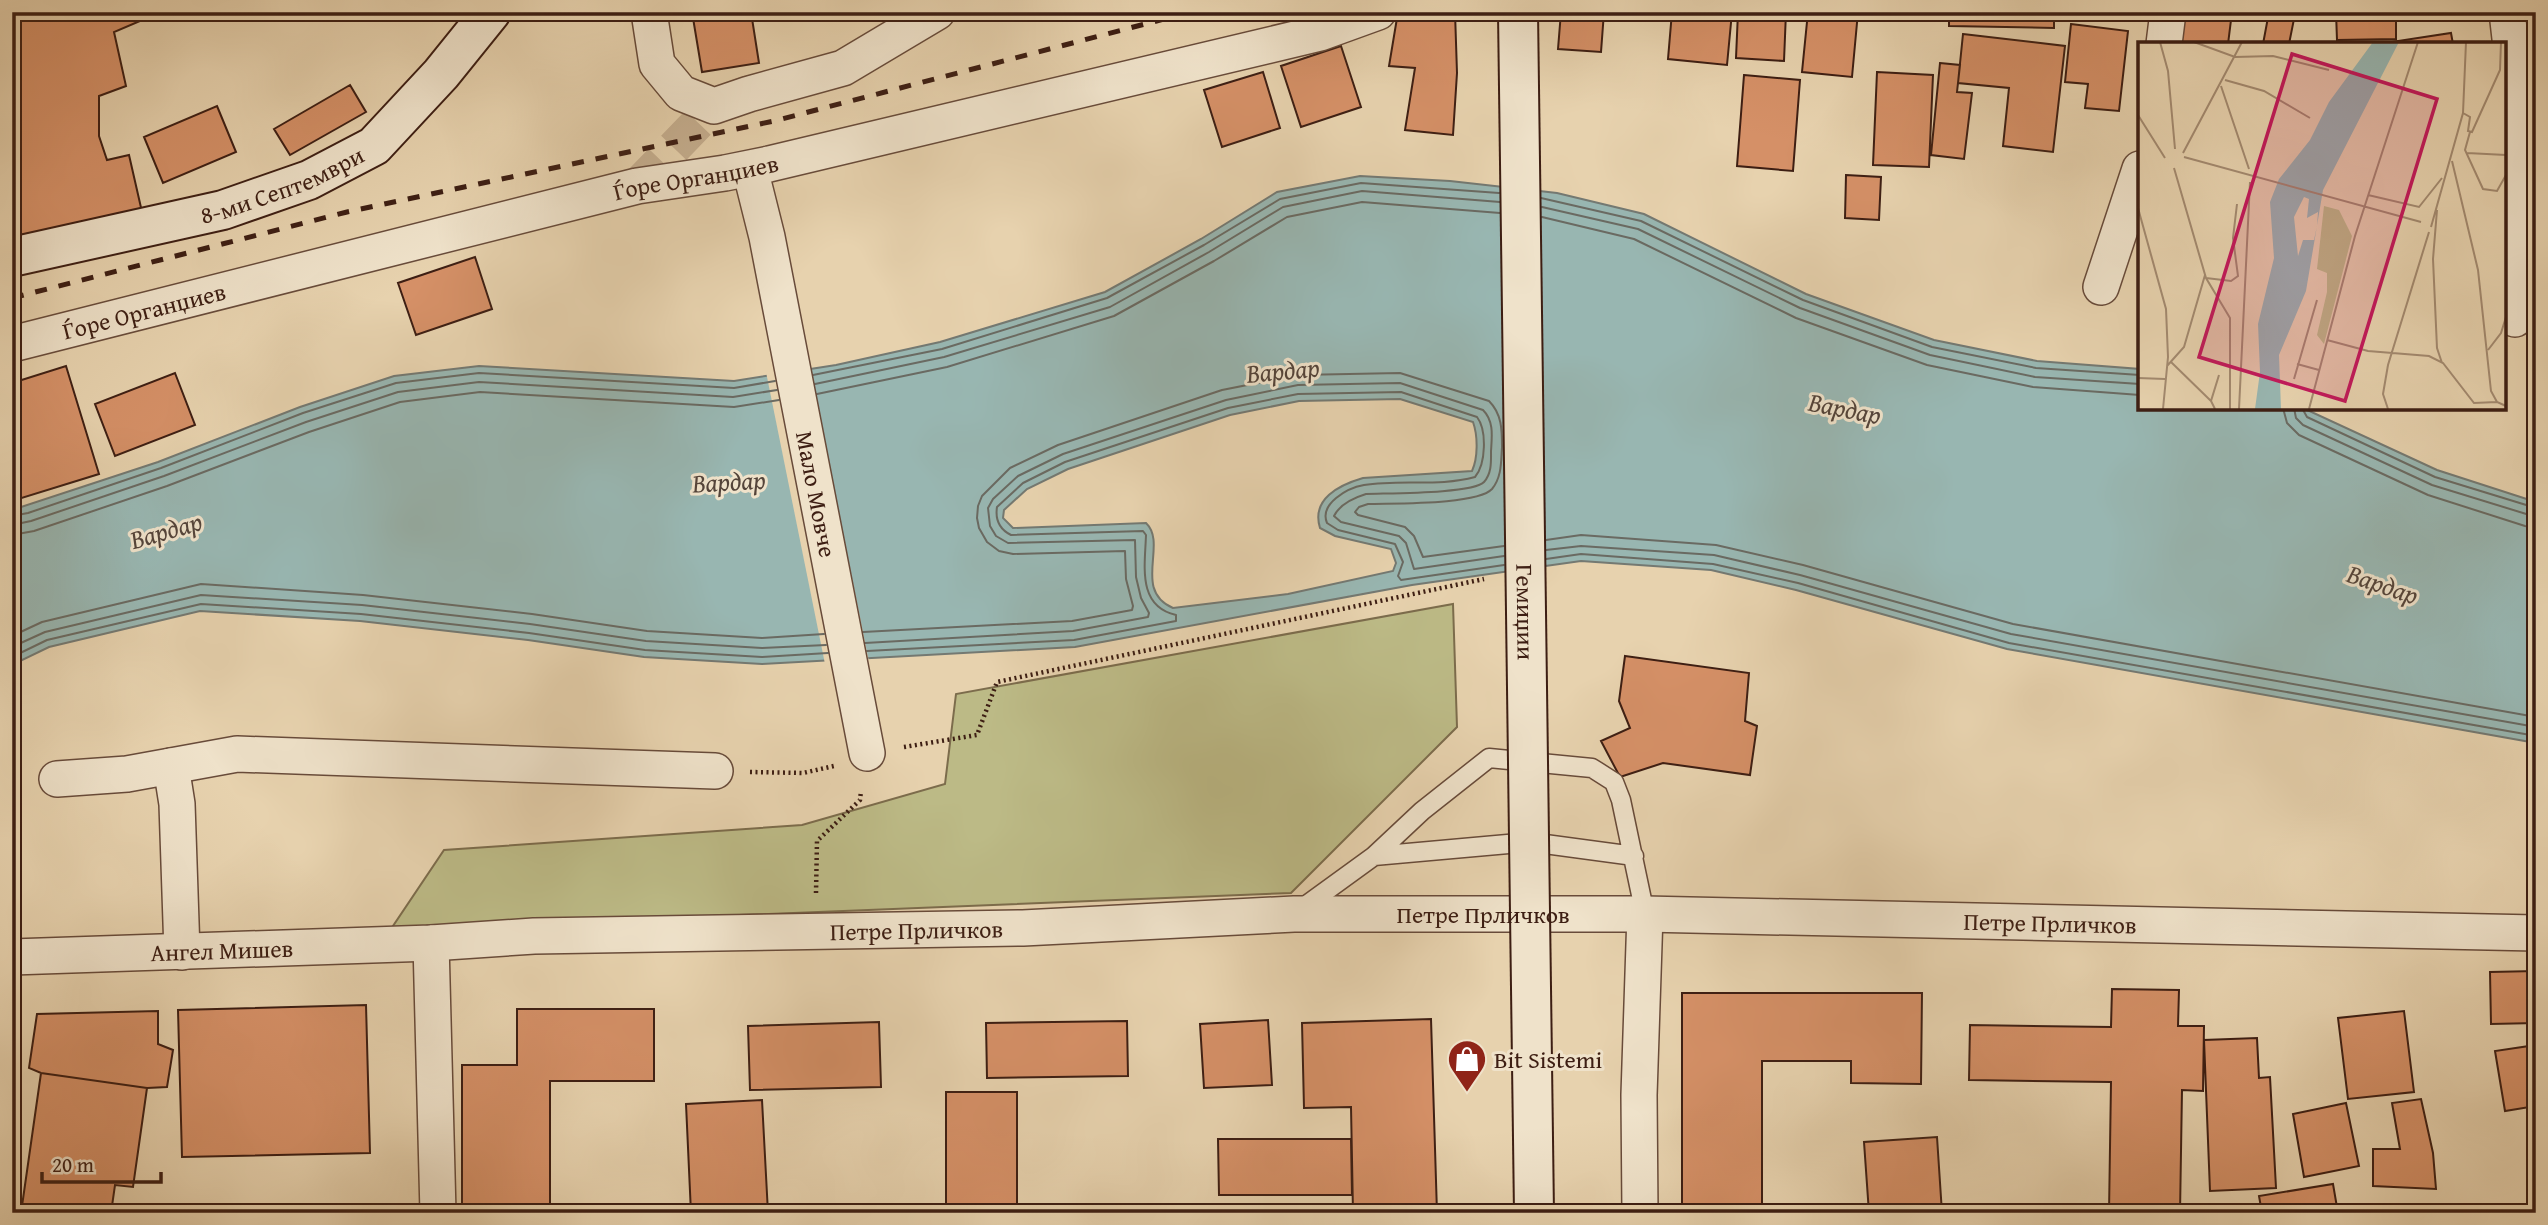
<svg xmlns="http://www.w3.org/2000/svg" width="2548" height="1225" viewBox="0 0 2548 1225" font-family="'Gentium Book Plus',serif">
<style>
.green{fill:#bcba86;stroke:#7c6c4c;stroke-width:2}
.water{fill:#98b6b1;stroke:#747972;stroke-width:2;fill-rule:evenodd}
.pier{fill:#e7d2ae}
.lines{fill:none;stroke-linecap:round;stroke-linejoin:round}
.shore{stroke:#6a6a62;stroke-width:2}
.building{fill:#d59067;stroke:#3d1e13;stroke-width:2}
.street-tunnel{stroke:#c5ae8f;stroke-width:35;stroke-dasharray:35 18;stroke-linecap:butt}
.lane-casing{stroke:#684b3a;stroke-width:21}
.street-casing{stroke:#684b3a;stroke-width:38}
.secondary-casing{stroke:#3d1e13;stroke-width:42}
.path{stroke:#3d1e13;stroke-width:4.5;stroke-dasharray:2 3.5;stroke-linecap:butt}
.lane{stroke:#efe2ca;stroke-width:18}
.street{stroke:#efe2ca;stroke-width:35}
.secondary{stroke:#efe2ca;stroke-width:38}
.rail{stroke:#3d1e13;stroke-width:5;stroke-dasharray:12 12;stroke-linecap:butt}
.secondary-bridge-casing{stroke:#3d1e13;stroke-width:42;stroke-linecap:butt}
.secondary-bridge{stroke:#efe2ca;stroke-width:38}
.labels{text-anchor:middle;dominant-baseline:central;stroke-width:6;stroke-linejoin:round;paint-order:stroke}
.street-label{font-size:24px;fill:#3d1e13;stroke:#efe2ca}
.poi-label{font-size:24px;fill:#3d1e13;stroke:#efe2ca;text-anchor:start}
.water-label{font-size:26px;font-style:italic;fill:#54443a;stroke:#efe2ca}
.inset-road{fill:none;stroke:#a38a70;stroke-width:2}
.view{fill:#c2185b;fill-opacity:0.15;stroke:#c2185b;stroke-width:3.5}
.inset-edge{fill:none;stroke:#3d1e13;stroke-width:3.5}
</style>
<rect width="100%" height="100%" fill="#e7d2ae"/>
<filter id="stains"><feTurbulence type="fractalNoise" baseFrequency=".00286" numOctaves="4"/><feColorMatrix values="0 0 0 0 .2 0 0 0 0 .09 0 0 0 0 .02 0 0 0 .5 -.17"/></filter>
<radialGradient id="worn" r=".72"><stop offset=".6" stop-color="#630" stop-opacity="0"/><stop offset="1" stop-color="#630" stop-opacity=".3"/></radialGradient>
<!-- green -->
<path class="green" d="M1453,604L1457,727L1291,893L391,929L444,850L802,825L945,784L956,694Z"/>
<!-- water -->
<path class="water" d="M1360,176L1450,181L1557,193L1644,214L1806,294L1934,340L2037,361L2140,369V408H2303L2437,470L2536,502V743L2007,649L1796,590L1711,570L1581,561L1412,585L1075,647L762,664L644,657L528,640L360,621L200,611L49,647L12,665V510L158,462L300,407L394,376L479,366L734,381L836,365L940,342L1105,292L1201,239L1277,192ZM1400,399L1473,422C1478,436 1478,458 1472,471L1363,478C1339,485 1311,499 1320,528L1335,536L1391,549L1396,563L1393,571L1288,594L1173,608C1132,590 1168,544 1146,523L1013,528L1003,518L1004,510L1027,489L1068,469L1230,415L1299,401Z"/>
<!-- pier -->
<path class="pier" d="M809,365L869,662L825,664L766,372Z"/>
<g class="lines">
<!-- shore -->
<path class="shore" d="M1541,198L1641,221L1803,300L1932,347L2036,368L2140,375
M1542,207L1638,229L1800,308L1930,355L2035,377L2140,384
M1542,217L1634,239L1796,318L1927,365L2033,387L2140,395
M813,375L942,349L1107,298L1204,245L1280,199L1361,183L1499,193
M815,384L944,357L1110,307L1209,252L1283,207L1362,191L1500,202
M817,394L947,367L1114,316L1214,261L1287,217L1362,202L1500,213
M2283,408L2287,423L2299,435L2428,495L2525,526L2536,528
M2294,408L2296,418L2303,425L2432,485L2536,517
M2302,408L2307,417L2435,477L2536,508
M12,516L28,513L161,468L303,413L396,383L479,373L734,388L775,381
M12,525L31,521L164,476L306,422L398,392L479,382L733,397L777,390
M12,535L34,531L167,486L309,432L400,402L480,392L734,407L779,400
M1546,540L1581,535L1716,545L1803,565L2013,624L2536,717
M1546,550L1581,546L1714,555L1800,575L2011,634L2536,727
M1546,559L1581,554L1713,564L1798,583L2009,643L2536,736
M863,632L1072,621L1132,610L1133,606L1126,579L1125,551L1013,554L999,551L987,542L979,528L977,518L978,506L982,496L1010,468L1058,445L1222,390L1298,375L1400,373L1489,401C1502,414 1502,430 1502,447C1501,461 1502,477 1492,489C1477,505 1393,503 1368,504L1359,507L1355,512L1358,515L1405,527L1414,536L1423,557L1504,546
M12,636L42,622L201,584L363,595L532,614L647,631L762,638L824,634
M865,643L1073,631L1148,617L1149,613L1141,598L1136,577L1135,540L1008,543L996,536L990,526L988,508L993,499L1018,476L1063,454L1226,400L1298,385L1400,383L1483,410C1494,421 1492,436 1491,451C1491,461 1492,473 1484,482C1473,494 1386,493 1366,494C1353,498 1340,504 1334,516L1341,522L1399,536L1406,543L1414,569L1504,556
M12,647L45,632L201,595L362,605L530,624L646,641L762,648L826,645
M867,651L1074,640L1176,621V615C1137,606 1145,566 1146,535L1143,531L1011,535C999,529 995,520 997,507L1023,483L1065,462L1228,408L1298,394L1401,392L1477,417C1487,430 1486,464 1475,477C1439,487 1401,479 1364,485C1347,488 1319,504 1327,523L1338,530L1395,544L1403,562L1398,576L1401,580L1504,565
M12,657L47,640L201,604L361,614L529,633L645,650L762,657L828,653"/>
</g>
<!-- building -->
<path class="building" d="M12,12H161L114,32L126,86L99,96V136L107,160L129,155L142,212L16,236L12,217Z
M692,12H751L759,63L702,72Z
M1398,12H1455L1457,73L1453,135L1405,130L1415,68L1389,66Z
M1561,12H1604L1601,52L1558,49Z
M1672,12H1732L1727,65L1668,59Z
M1738,12H1786L1784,61L1736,58Z
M1808,12H1858L1852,77L1802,72Z
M1949,12H2054V28L1949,26Z
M2177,12H2232L2228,44H2174Z
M2269,12L2295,14L2289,44H2263Z
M2336,12H2396V39L2337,40Z
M2527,12H2536V125Z
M2071,24L2128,31L2119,111L2085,108L2088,84L2065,82Z
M2451,33L2453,44H2391V42Z
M1963,34L2065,46L2053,152L2003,146L2009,88L1958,83Z
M1341,46L1361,107L1301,127L1281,66Z
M1940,63L1960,65L1957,92L1972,93L1964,159L1931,155Z
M1263,72L1280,128L1222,147L1204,90Z
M1877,72L1933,75L1929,167L1873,165Z
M1744,75L1800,80L1793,171L1737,166Z
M350,85L366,112L290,155L274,129Z
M217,106L236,152L163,183L144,137Z
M1846,175L1881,177L1879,220L1845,218Z
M475,257L492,309L416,335L398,283Z
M66,366L99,474L12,501V383Z
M175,373L195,425L115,456L95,404Z
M1625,656L1749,673L1745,721L1757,726L1750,775L1663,763L1620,777L1601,741L1630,728L1619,701Z
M2536,971V1023L2491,1024L2490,972Z
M2112,989L2179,990L2178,1026H2204L2203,1091L2182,1090L2180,1213H2109L2111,1082L1969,1080L1970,1025L2111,1027Z
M1682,993H1922L1921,1084L1851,1083V1061H1762V1213H1682Z
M366,1005L370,1153L182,1157L178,1010Z
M517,1009H654V1081H550V1213H462V1065H517Z
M158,1011V1044L173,1050L167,1087L147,1088L41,1073L29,1068L37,1014Z
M2404,1011L2414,1092L2348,1099L2338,1018Z
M1431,1019L1437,1213H1353L1351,1107L1304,1108L1302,1023Z
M1268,1020L1272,1085L1204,1088L1200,1024Z
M1127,1021L1128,1076L987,1078L986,1023Z
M879,1022L881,1087L750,1090L748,1026Z
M2257,1038L2259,1078L2270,1077L2276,1188L2210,1191L2204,1040Z
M2536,1045V1106L2505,1111L2495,1051Z
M41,1073L147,1088L133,1187L115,1185L111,1213H21Z
M946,1092H1017V1213H946Z
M2421,1099L2433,1153L2436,1189L2373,1186V1149H2400L2392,1103Z
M762,1100L768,1213H691L686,1104Z
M2346,1103L2359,1166L2304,1177L2293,1114Z
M1937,1137L1942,1213H1869L1864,1142Z
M1218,1139H1351L1352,1195H1219Z
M2333,1184L2338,1213H2262L2259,1196Z"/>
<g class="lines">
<!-- street-tunnel -->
<path class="street-tunnel" d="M637,186L714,106"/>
<!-- lane casing -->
<g class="lane-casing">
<path id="lane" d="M1374,856L1530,842L1634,856
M1301,909L1374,856L1422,811L1489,758L1592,768L1614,782L1621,800L1645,914"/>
</g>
<!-- street casing -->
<g class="street-casing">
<g id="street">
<path d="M649,12L657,64L681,93L714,106L749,94L843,68L937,12"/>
<path d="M2507,12L2515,82V319"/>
<path d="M2164,44L2168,12"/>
<path id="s1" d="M750,169L767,237L867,753"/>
<path d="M2101,287L2140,169"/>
<path id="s2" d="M12,344L637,186L725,173L769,164L1320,33L1378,12"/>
<path d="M171,766L177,804L182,952"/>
<path d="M57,779L127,774L237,754L715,771"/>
<path d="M431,943L438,1213"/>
<path id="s3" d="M12,957L431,943L534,936L1023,928L1294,914H1645L2536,933"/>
<path d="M1640,1213L1639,1095L1645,914"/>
</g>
</g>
<!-- secondary casing -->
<g class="secondary-casing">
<g id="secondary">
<path id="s4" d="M12,257L223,210L309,180L374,146L441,74L491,12"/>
</g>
</g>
<!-- path -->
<path class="path" d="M904,747L977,735L997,682L1484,579
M750,772L803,773L834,766
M816,893L817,841L860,800L861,791"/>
<!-- lane -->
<use href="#lane" class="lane"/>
<!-- street -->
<use href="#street" class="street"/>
<!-- secondary -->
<use href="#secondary" class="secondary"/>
<!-- rail -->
<path class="rail" d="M12,298L347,212L774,121L1191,12"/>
<!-- secondary-bridge casing -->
<g class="secondary-bridge-casing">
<g id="secondary-bridge">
<path id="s5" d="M1518,12L1534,1213"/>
</g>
</g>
<!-- secondary-bridge -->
<use href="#secondary-bridge" class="secondary-bridge"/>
</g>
<!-- icons -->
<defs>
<g id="shop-pin" transform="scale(2.0125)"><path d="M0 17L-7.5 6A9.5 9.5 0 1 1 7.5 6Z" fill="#8f2418" stroke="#efe2ca"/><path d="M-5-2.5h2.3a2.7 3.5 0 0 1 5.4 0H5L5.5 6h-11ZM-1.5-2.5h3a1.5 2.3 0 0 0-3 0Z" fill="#fff"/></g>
</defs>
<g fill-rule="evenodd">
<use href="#shop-pin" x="1467" y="1059"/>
</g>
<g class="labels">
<!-- street labels -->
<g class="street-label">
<text stroke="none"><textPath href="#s2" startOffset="704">Ѓоре Органџиев</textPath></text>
<text stroke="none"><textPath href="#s4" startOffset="280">8-ми Септември</textPath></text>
<text stroke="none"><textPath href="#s2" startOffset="136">Ѓоре Органџиев</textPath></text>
<text stroke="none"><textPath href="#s1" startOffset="332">Мало Мовче</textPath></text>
<text stroke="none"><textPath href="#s5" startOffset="600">Гемиџии</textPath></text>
<text stroke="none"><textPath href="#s3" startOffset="1472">Петре Прличков</textPath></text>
<text stroke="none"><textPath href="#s3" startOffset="2039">Петре Прличков</textPath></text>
<text stroke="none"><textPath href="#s3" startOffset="905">Петре Прличков</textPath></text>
<text stroke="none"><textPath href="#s3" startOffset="210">Ангел Мишев</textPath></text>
</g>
<!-- poi labels -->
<g class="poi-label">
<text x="1494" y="1059">Bit Sistemi</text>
</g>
<!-- water labels -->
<g class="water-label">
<text transform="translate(1283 370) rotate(-5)">Вардар</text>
<text transform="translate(1845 408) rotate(11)">Вардар</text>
<text transform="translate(729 481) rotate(-3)">Вардар</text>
<text transform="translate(166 530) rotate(-16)">Вардар</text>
<text transform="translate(2383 584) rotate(19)">Вардар</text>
</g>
</g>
<!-- overview -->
<g transform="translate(2138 42)">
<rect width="368" height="368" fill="#e7d2ae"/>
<path d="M186,164L201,168L214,194L186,302L179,293L189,250V231L179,227Z" fill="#bcba86"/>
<path d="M235,0H261L185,148L168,249L141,313L143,367H117L122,330L120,282L136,216L132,160L141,137L172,98L191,60ZM166,155L171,157L169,176L180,170L179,184L176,198H165L160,214L156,175Z" fill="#98b6b1" fill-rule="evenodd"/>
<path class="inset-road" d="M22,0L30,29L37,107M56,0L97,15L135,14L191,28M87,38L126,49L172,76M83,44L111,127M325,71L332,75L330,89L334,90L362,28L363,0M0,73L27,116M332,90L327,108L345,147L359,149L368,133M45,111L104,0M329,111L368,113M46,115L283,180M314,119L340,228L353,349L359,360L368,364M36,126L68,236L92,276V367M230,153L281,165L304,136M0,166L28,267L30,315L25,367M299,168L295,217L299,306L304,321M293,185L325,71L328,0M68,236L93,239L100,234L95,196L99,162M189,298L230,309L291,314L305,321L336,361L359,360M350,308L363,291L368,275M33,320L73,359M159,322L181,328M29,324L46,305L67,233M0,336L27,337M156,337L179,258M77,367L73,359L81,333M101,367L112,140M171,367L217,194L280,0M250,367L245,352L250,323L291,190"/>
<path class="view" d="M154,12L299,57L207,359L61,315Z"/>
<rect width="368" height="368" class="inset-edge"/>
</g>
<!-- margin -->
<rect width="2548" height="1225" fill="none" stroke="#e7d2ae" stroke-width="42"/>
<rect x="14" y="14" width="2520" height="1197" fill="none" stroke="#3d1e13" stroke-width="3.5"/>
<rect x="21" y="21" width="2506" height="1183" fill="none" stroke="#3d1e13" stroke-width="2"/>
<!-- scale -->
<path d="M42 1172v10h119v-10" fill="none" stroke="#3d1e13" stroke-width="3.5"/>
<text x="52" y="1172" font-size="21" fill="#3d1e13" stroke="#efe2ca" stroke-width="5" paint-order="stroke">20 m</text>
<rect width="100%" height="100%" filter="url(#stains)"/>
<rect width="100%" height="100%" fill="url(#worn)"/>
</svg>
